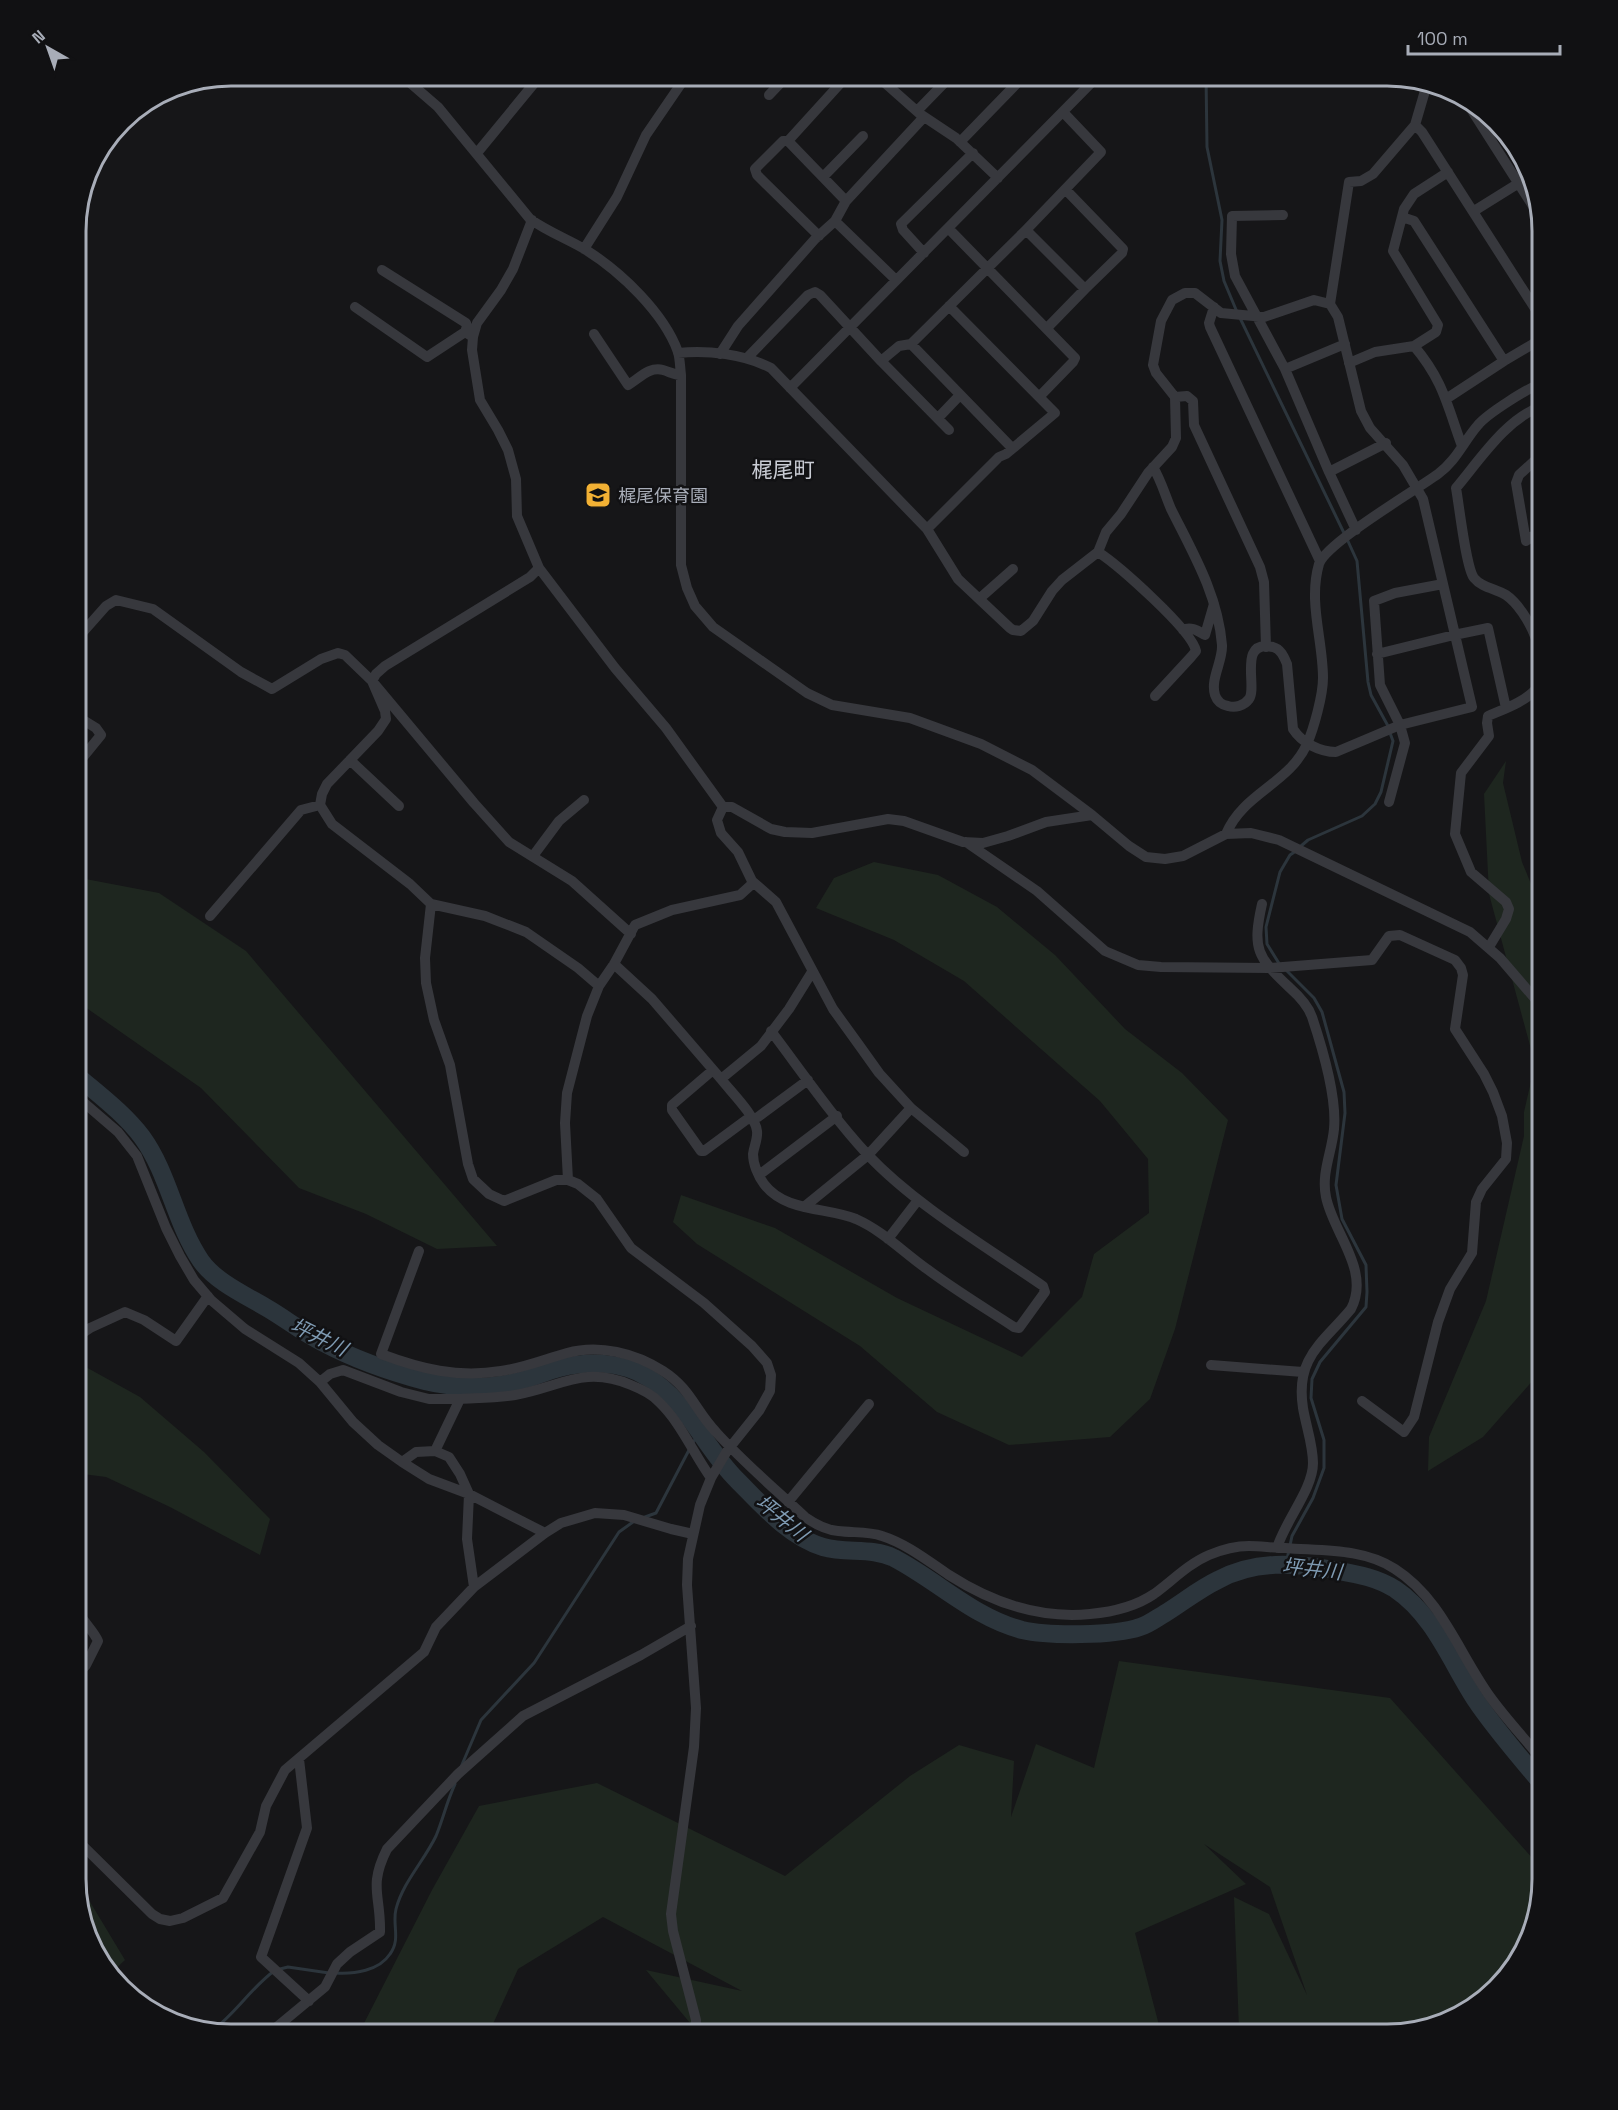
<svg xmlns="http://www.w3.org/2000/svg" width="1618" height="2110" viewBox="0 0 1618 2110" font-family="'Space Grotesk','Noto Sans JP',sans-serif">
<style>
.green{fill:#1e261f;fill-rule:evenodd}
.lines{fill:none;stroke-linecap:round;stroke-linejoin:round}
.stream{stroke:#2c353c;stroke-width:3}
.river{stroke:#2c353c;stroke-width:18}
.minor{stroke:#37383d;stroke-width:10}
.labels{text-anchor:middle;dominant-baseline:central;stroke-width:5;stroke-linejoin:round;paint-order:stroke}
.poi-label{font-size:18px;fill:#a8adb8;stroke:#111113;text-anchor:start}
.water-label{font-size:20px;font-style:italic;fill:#7f9bb3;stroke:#111113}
.quarter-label{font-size:21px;fill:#c9ccd4;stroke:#111113}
.rim{fill:none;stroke:#a8adb8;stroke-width:3}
</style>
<rect width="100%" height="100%" fill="#161618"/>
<!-- green -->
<path class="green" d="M1506,761L1503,783L1522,862L1543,913V1369L1483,1437L1428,1471L1429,1437L1486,1301L1524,1136V1112L1535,1064L1489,894L1484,794Z
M874,862L938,875L997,907L1055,955L1125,1029L1182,1073L1228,1120L1175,1329L1150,1399L1110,1437L1009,1445L937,1412L860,1346L697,1244L673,1222L681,1195L775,1228L897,1298L1022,1357L1082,1297L1094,1254L1149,1213L1148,1159L1100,1101L964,981L894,940L816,908L834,878Z
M75,877L159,893L246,951L497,1246L437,1249L366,1214L299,1188L201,1088L75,1000Z
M75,1361L140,1397L204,1452L270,1519L260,1555L170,1507L106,1477L75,1473Z
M1119,1661L1390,1698L1543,1870V1880L1522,1957L1474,2009L1388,2035H700L646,1970L742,1991L603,1917L518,1969L488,2035H358L432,1890L479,1806L597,1783L785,1876L910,1776L959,1745L1014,1761L1011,1817L1036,1744L1094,1768ZM1204,1844L1270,1887L1307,1995L1269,1914L1234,1897L1239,2030L1161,2033L1135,1933L1246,1884Z
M75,1877L125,1960L110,1974L101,1966Z"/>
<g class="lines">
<!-- stream -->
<path class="stream" d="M1206,75L1207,147L1222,220L1220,261L1224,281L1237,312
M1240,318L1344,533
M1347,539L1357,561L1368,682L1371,695L1388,726
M1301,846L1308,840L1362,816L1375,804L1381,792L1393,741L1390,733
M1280,965L1267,944L1266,927L1280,872L1290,855L1296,851
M1285,969L1314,998L1322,1012L1344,1092L1345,1113L1336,1185L1342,1219L1366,1265L1367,1292L1366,1307L1320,1362L1312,1379L1311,1398L1324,1440V1468L1313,1498L1292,1536L1286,1564
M692,1444L699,1433
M645,1517L656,1513L689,1450
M461,1767L481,1720L534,1663L619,1532L633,1522
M280,1969L288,1967L329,1973
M336,1973C354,1974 379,1971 390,1954C401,1939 392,1925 396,1909C403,1882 424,1861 436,1836C443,1819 447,1801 455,1784
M213,2030C235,2014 251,1988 274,1971"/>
<!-- river -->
<path class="river" d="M75,1074C98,1094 124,1113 142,1137C169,1174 175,1223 201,1261C216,1282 245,1295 267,1308C286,1319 303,1333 322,1342C352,1358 391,1372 425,1381C454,1388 485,1389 515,1382C530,1379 544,1372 559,1368C588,1361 621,1361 647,1377C687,1400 705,1449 737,1480C761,1504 789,1537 823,1547C847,1554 871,1547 894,1558C938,1581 973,1617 1022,1630C1048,1636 1114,1636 1140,1627C1148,1625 1157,1618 1164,1614C1182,1603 1199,1589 1218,1580C1255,1560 1295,1563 1334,1570C1356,1574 1376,1577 1395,1589C1434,1615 1451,1662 1475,1699C1495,1729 1520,1757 1543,1785"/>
<!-- minor -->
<path class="minor" d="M401,75L438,107L530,219C548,232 568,239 586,250C621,272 664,313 678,352C680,359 680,367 681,375V565L687,588L695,606L713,627L807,693L832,705L910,718L981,744L1032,770L1092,815L1129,846L1146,857L1165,859L1183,856L1226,834L1251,833L1279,840L1470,932L1500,958L1543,1008
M876,75L920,114L956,138L998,178
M769,95L788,75
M1466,97V101L1538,214
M917,111L952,75
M1063,112L1101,152L1026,230L1085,289L1122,253L1123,249L1066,190
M1415,125L1422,132L1543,321
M788,141L848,75
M960,142L1025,75
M477,153L541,75
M823,177L863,136
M1474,211L1527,178
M1283,215L1232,216L1231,254L1235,276L1285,369L1329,472L1356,530
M1402,217L1414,221L1504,361L1446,399
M532,220L513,269L501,290L477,323L473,337L472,350L480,400L498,430L508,450L516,479L517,516L539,568L530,577L385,666L376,674L372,681L385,711L386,719L378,731L327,784L322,794L320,805L332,824L410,884L431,904L485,916L526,932L578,968L599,986
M835,221L896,280
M948,228L1075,358L1073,362L1039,397
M819,236L757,175L755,169L783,141H788L846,201
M584,249L617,197L646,135L687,75
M924,253L903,230L901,224L973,153
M382,270L466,323L467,326L465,332
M1330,304L1349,182L1361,181L1373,174L1415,125L1427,84
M355,307L427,357L465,332L473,337
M1214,307L1209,323L1210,327L1320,561
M1047,328L1085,289
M594,334L628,385C639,379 649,366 663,370C670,372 674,375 681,375
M911,344L1012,448
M1414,346C1443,380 1447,405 1462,446
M678,353C708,350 744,354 771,368L927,529L958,579L1010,628L1013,630L1021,631L1033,621L1052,591L1062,580L1098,552L1106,532L1121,514L1148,473L1172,447L1176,438L1175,397L1156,373L1153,365L1161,321L1172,300L1185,293H1195L1221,313L1264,317L1314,300L1330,304L1338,317L1361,411L1370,428L1403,465L1423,499L1472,707L1400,725L1336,752C1320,752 1302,743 1293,729L1287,664C1284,657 1281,649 1273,647C1237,639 1258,687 1249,699C1244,706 1235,708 1228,706C1222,705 1217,701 1215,695C1210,679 1223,661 1222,645C1218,595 1193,553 1171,509C1165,495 1161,480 1153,467
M720,354L738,326L815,239L835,221L846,201L924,117
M747,358L808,295L815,292L820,295L881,361L899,346L911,344L1026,230
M881,361L949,430
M1504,361L1543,338
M1349,363L1375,352L1414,346L1436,332L1438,325L1393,251L1404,209L1414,194L1448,172
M1285,369L1345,344
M790,388L1099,75
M1175,397L1187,396L1193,401L1194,425L1260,567L1264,582L1266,647
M938,418L960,395
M1329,472L1386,443
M927,529L999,457L1006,454L1055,413L949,306
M1543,529L1526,541L1516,483L1519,475L1543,453
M1098,552C1118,565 1192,630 1196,651L1191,657L1155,696
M539,568L615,668L666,728L723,807
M979,599L1013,569
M1183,630C1191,626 1198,631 1205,635L1214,604
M75,641L106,606L116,600L153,609L241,672L272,689L321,659L338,653L345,655L372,681L474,803L509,842L572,881L631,934
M1377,654L1454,635L1488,628L1506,708
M350,760L399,806
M75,767L101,735L96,728L75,715
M1543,801L1536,793L1543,787
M1389,802L1405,743L1400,725L1380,685L1374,601L1395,593L1443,584
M723,807L717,820L721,833L738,852L752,881L776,902L833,1009L859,1045L879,1073L911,1108L964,1152
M723,807H732L771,829L785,832L812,833L888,819L904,821L963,842L983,843L1008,836L1046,822L1092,815
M1226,834C1243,793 1289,784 1307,744C1314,728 1323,695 1323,678C1323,640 1308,602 1319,564C1326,543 1416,490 1438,474C1456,461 1464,441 1478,425C1487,414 1529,387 1543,383
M966,842L1037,891L1105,951L1138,965L1161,967L1269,968L1372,960L1389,936L1400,935L1455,960L1461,968L1463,975L1455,1029L1484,1074L1493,1092L1502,1116L1507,1143L1506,1159L1482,1189L1476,1202L1472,1253L1450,1289L1438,1322L1414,1417L1404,1432L1362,1401
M533,856L559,821L584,800
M431,904L425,958L426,983L434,1020L450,1065L468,1164L473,1179L489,1194L504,1201L556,1180H568L578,1184L597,1199L631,1248L704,1303L752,1346L767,1363L771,1375L770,1391L759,1411L727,1451L711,1478L700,1505L688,1559L687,1585L696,1708L694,1747L671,1914L673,1931L696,2020L695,2035
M1262,904C1252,949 1257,957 1290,988C1299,996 1308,1005 1312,1017C1322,1047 1337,1097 1334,1129C1332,1152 1321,1173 1326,1197C1333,1233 1371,1270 1351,1309C1323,1343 1295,1357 1303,1408C1306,1426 1313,1445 1313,1463C1313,1489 1285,1521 1277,1548
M210,916L301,810L320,805
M1489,947L1506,919L1509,909L1506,902L1471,872L1455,834L1461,773L1489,736L1487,723L1488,716C1504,709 1525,702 1536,689C1554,665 1528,610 1506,595C1497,589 1482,588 1474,578C1466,568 1459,504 1456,488C1479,461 1507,417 1543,406
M614,964L652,999L721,1079L761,1046L789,1009L812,972
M713,1070L672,1105V1110L701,1151H704L746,1120L758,1117L808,1080
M721,1079C731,1092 755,1115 757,1131C758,1139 754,1146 753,1154C753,1164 758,1176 764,1184C785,1212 826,1207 856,1219C883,1231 903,1252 927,1269C955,1290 985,1308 1014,1327L1019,1328L1045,1292L1043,1286C985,1246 915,1205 867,1154C832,1116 802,1072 771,1031
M75,1095L118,1132L137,1156L166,1228L180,1256L194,1280L211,1300L245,1329L299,1363L320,1382L353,1422L378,1445L402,1462L429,1479L469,1494L545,1533
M759,1175L837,1116
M568,1180L565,1123L567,1093L587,1016L599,986L614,964L635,925L672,910L740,895L751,885L752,881
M804,1207L868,1155L911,1108
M888,1239L918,1200
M419,1251L381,1354C421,1369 457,1378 501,1371C523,1368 545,1359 567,1353C599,1344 635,1353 663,1371C691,1389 695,1410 716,1432C743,1462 775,1489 805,1517C815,1524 825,1530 838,1531C853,1533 868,1531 882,1536C907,1544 928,1561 949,1575C991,1602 1039,1619 1090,1614C1112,1612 1135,1607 1154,1594C1172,1581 1188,1564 1209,1555C1221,1550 1236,1546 1249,1546C1261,1546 1273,1548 1285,1548C1321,1551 1363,1548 1395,1569C1442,1599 1459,1654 1491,1698C1507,1720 1526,1740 1543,1761
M75,1338L90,1328L125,1312L144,1320L176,1341L208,1296
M1211,1365L1303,1372
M320,1382L330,1374L343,1370L401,1392L429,1399H460
M435,1451L460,1399C478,1398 497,1398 515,1395C560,1387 584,1365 631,1385C641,1389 652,1394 659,1402C681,1423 693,1453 711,1478
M402,1462L416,1452L435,1451L449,1457L460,1474L469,1494L467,1539L474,1587
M788,1502L869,1404
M75,1677L86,1665L98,1641C94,1631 81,1620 75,1606
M299,1759L307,1828L261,1957L309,2001
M75,1838L152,1914L160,1919L170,1921L183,1918L223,1898L260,1832L266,1806L285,1770L424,1652L436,1627L474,1587L545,1533L561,1523L595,1513L624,1515L671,1529L693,1534
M267,2035L325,1987L337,1964L350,1952L380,1932C381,1895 368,1887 387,1849L458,1774L523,1716L641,1655L691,1626"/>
</g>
<!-- icons -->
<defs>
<g id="school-square" transform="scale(1.35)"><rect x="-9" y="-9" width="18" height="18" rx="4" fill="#f2b134" stroke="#111113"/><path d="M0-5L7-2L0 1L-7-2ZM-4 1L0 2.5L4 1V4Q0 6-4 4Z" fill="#111"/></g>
</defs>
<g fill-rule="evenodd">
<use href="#school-square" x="598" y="495"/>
</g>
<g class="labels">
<!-- poi labels -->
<g class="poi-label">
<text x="618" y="495">梶尾保育園</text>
</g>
<!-- water labels -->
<g class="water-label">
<text transform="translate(319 1337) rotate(26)">坪井川</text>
<text transform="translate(782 1518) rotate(39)">坪井川</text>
<text transform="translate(1312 1569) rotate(6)">坪井川</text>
</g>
<!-- quarter labels -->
<g class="quarter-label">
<text x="783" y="469">梶尾町</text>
</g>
</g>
<!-- crop -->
<path d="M0 0H1618V2110H0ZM231 86H1387A145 145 0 0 1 1532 231V1879A145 145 0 0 1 1387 2024H231A145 145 0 0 1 86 1879V231A145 145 0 0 1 231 86Z" fill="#111113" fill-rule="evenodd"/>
<path class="rim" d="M231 86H1387A145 145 0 0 1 1532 231V1879A145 145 0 0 1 1387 2024H231A145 145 0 0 1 86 1879V231A145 145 0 0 1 231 86Z"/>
<!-- north arrow -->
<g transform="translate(48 48) rotate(320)" stroke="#111113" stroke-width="4.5" paint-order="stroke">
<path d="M0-4.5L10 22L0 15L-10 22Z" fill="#a8adb8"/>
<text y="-9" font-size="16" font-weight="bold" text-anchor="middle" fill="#a8adb8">N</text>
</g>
<!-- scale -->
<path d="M1408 45v9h152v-9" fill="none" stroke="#a8adb8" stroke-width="3"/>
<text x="1417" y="45" font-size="18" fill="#a8adb8" stroke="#111113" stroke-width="4.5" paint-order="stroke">100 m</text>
</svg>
